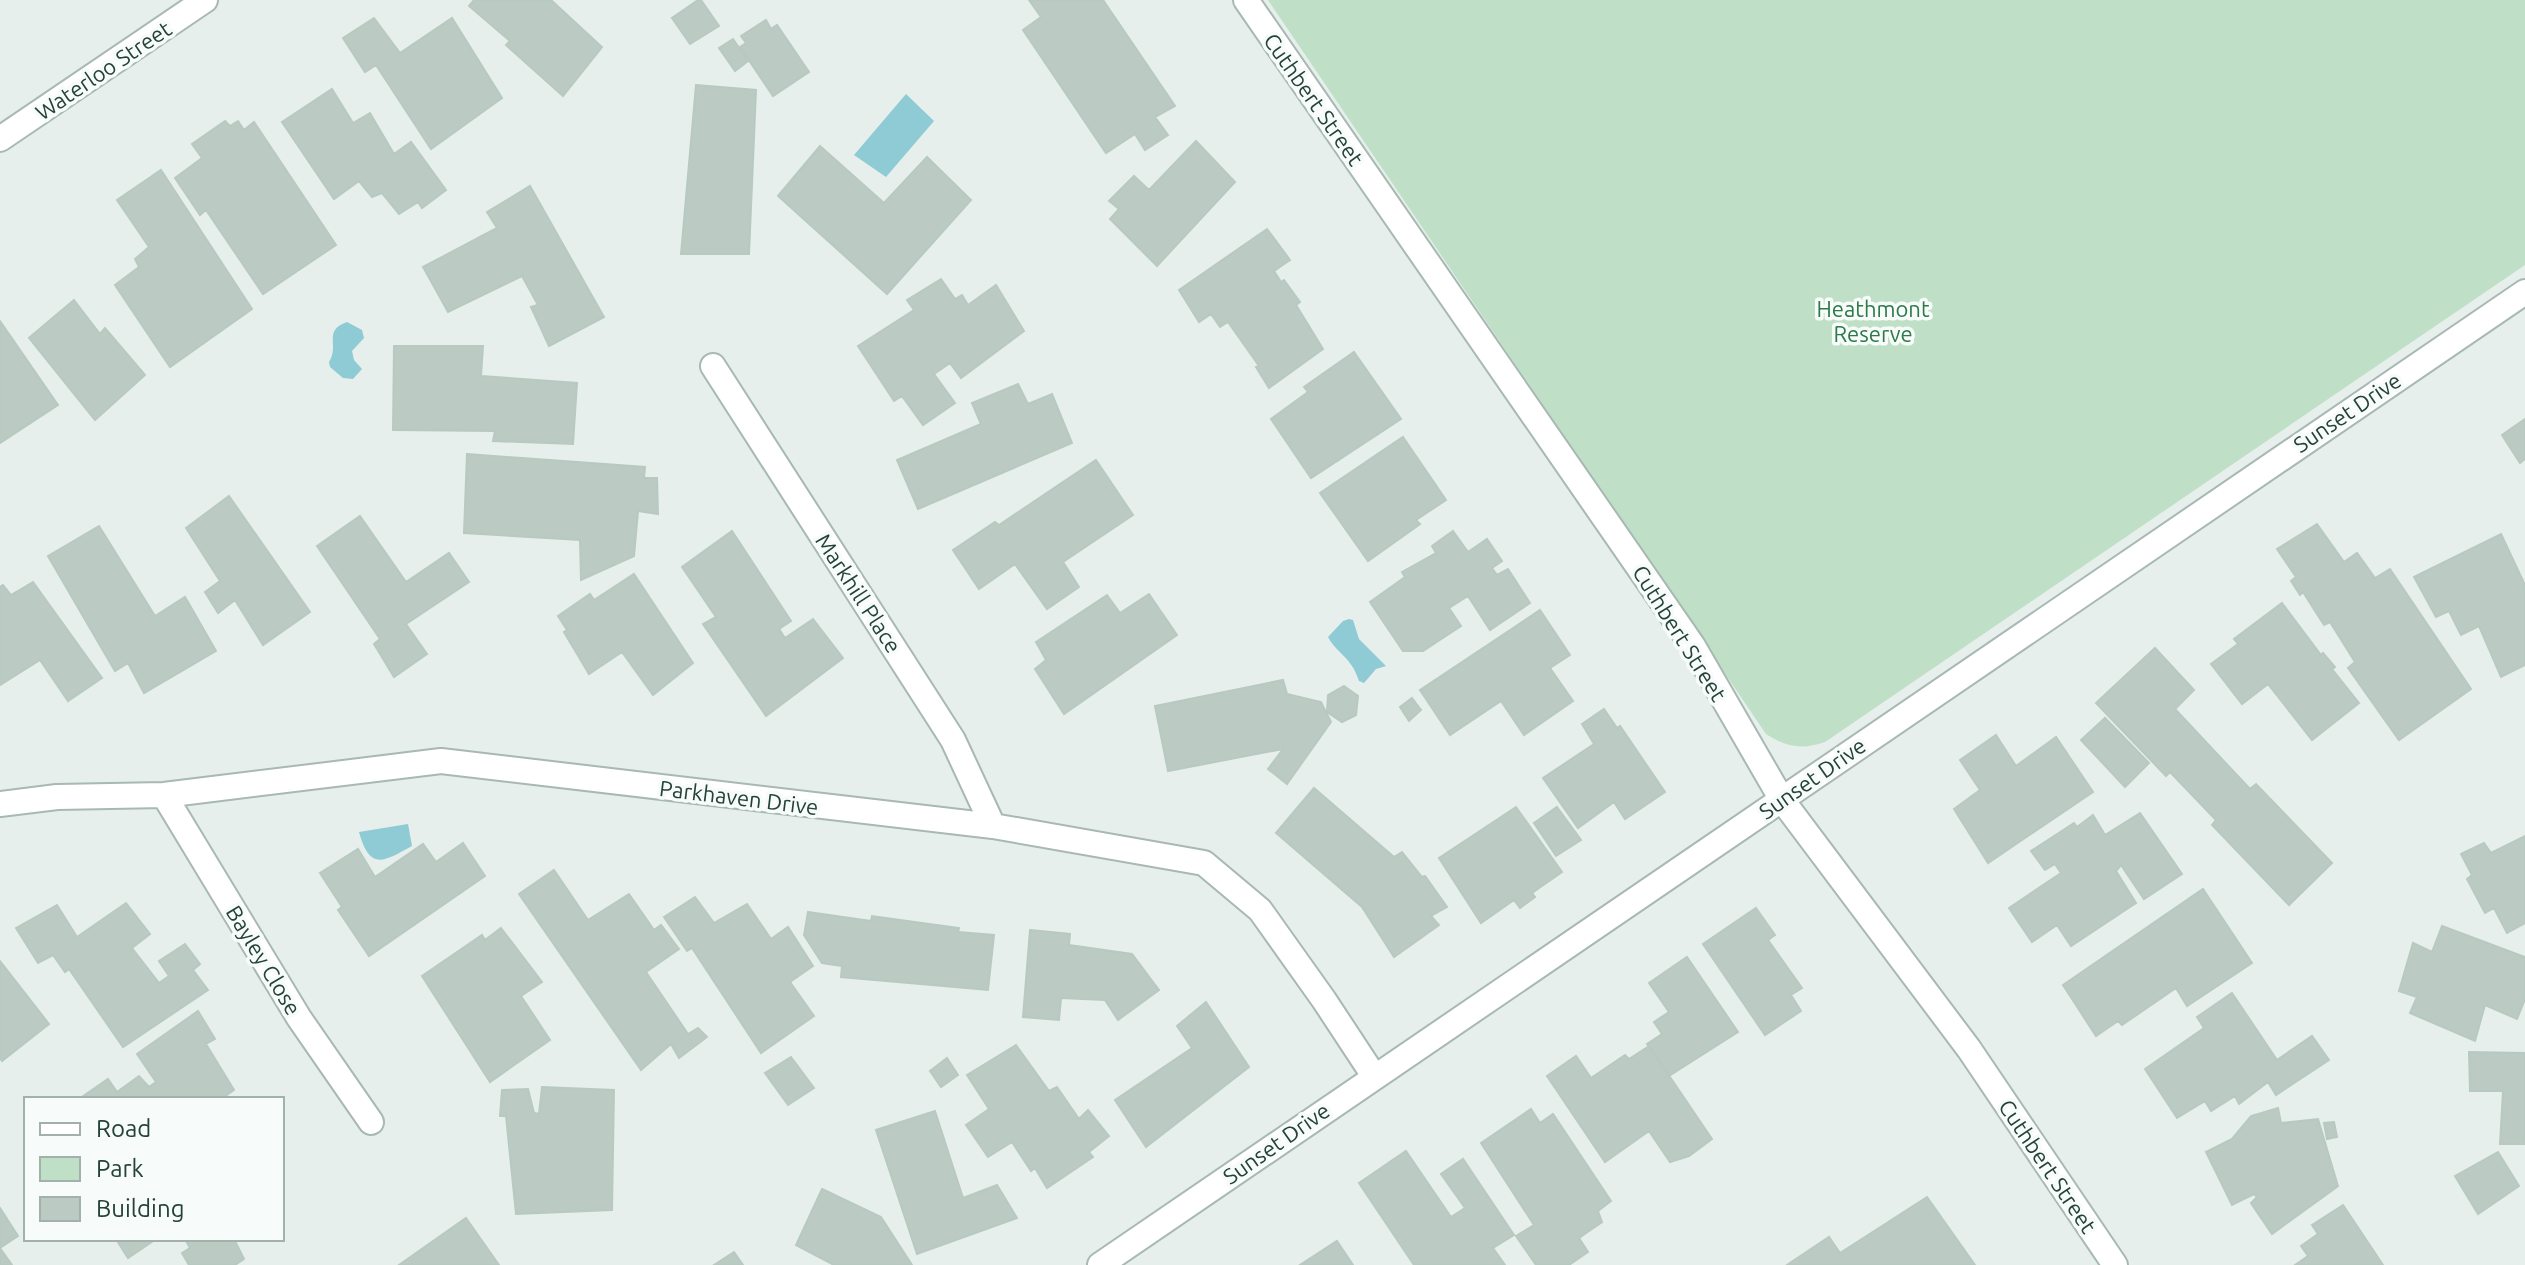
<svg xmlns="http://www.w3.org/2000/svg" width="2525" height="1265" viewBox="0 0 2525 1265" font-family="Ubuntu,sans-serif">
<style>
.green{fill:#bfe0c7}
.water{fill:#8ecbd4}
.building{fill:#bbcac3;stroke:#b8c9c1;stroke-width:2}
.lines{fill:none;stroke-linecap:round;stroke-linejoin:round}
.minor-casing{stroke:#a8b8b2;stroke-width:28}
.minor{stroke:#fff;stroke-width:24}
.labels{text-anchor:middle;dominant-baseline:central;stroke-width:7;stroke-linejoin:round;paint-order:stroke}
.street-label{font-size:22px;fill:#244239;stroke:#f7fbf9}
.park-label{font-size:22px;fill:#2d7a49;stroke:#f7fbf9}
</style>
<rect width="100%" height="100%" fill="#e6efeb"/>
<!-- green -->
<path class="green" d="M1268,0H2525V265L1825,742C1802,750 1786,747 1766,734Z"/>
<!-- water -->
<path class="water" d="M906,94L934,121L886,177L854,155Z
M347,322L362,330L364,338L352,351L354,360L362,369L353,379L343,378L330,367L329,362C340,345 322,331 347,322Z
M1349,619L1353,620L1359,639L1386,666L1376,669L1364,683L1359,681C1351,656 1337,654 1328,637L1343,621Z
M408,824L412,846C383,862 370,871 359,832Z"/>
<!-- building -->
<path class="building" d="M474,0H551L602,47L563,96L506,45L510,41L469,6Z
M698,0H701L719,26L690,44L672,18Z
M1029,0H1103L1175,106L1155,117L1168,135L1145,150L1135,134L1106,153L1023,30L1041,17Z
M374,18L400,53L452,18L502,98L431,149L376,65L365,72L343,38Z
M766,20L771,29L777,25L809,72L773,96L740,47L746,43L741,36Z
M733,39L748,61L735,71L719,48Z
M696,85L756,90L749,254H681Z
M332,89L353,123L370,113L394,154L411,142L446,190L422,208L418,202L399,214L382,193L372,197L359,181L334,199L282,122Z
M225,121L230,126L238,121L244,130L254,122L336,245L263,294L206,210L200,215L175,178L202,158L192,144Z
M1196,141L1235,182L1157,266L1110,219L1119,209L1109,201L1134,176L1149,190Z
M820,146L884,203L927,157L971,200L887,294L778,196Z
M161,170L252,309L170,367L115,285L139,267L135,259L149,247L117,200Z
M530,186L604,317L549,346L531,307L538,305L522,276L448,312L423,267L497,228L487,212Z
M1267,229L1290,260L1274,271L1281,282L1284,280L1300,302L1296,305L1323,349L1269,388L1256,367L1259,366L1228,322L1220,327L1211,314L1199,322L1179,290Z
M941,279L955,299L962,295L968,305L996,285L1024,331L961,378L950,363L934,374L955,403L923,425L902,396L894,401L858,346L914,310L907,300Z
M74,300L100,334L105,328L145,375L95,420L29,338Z
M0,321L58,405L0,443Z
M394,346H483L481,376L577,383L573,444L493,441L495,431L393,430Z
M1354,352L1401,419L1311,478L1271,419L1308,392L1304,387Z
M1018,384L1028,404L1052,394L1072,443L918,509L897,460L981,424L972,403Z
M2525,419V459L2520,463L2502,435Z
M1403,437L1446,500L1416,520L1420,524L1368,561L1320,493Z
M467,454L645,467L644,478H657L658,514L638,511L634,556L581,580L580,540L464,533Z
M1096,460L1133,515L1063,562L1079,587L1047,609L1015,564L979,589L953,550L995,522L999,525Z
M229,496L310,612L263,645L235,600L218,613L205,592L220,581L186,528Z
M360,516L406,582L449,553L469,582L406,624L427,654L394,677L374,644L380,639L317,546Z
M2317,524L2344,562L2357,553L2375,578L2390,569L2471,689L2399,740L2348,668L2355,662L2330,622L2324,625L2303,592L2300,595L2291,581L2296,577L2277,549Z
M99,526L155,616L185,597L216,651L144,693L128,663L115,671L48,556Z
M732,531L791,621L779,629L785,638L813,619L843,658L766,716L703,624L716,617L682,567Z
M1453,531L1468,552L1487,539L1502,561L1492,568L1497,575L1508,569L1530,603L1490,630L1468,596L1449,608L1461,626L1423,651H1403L1370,602L1405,577L1402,572L1436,553L1432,546Z
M2501,534L2525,585V665L2501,677L2479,626L2461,635L2449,611L2436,617L2414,577Z
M634,574L693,663L653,695L622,652L589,674L564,632L567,630L558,616L590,594L594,600Z
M33,582L102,678L68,701L40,660L0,685V587L3,585L11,595Z
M1149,594L1177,635L1064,714L1035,669L1046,660L1036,642L1107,595L1120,613Z
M2282,603L2321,655L2323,653L2335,667L2332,669L2359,703L2312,740L2268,684L2242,704L2211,664L2238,644L2234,639Z
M1540,610L1570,655L1550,668L1573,701L1524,735L1501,701L1450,735L1420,690Z
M2155,648L2194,690L2175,709L2250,789L2256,784L2332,863L2289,905L2212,825L2216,820L2170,772L2166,776L2096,703Z
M1283,680L1287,694L1321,702L1331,722L1287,784L1268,769L1283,749L1168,771L1155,706Z
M1344,686L1358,696L1356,715L1342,722L1327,712L1328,695Z
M1412,698L1421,710L1409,721L1400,707Z
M1604,709L1617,728L1620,726L1665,792L1625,819L1614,802L1578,828L1543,778L1594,744L1582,724Z
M2105,718L2149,763L2125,787L2081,740Z
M1996,735L2016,766L2056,737L2093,792L1988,863L1954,809L1980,790L1960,760Z
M1314,788L1394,857L1402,852L1422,877L1425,876L1447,907L1431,916L1439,925L1394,957L1362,907L1276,833Z
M1516,807L1562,872L1532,893L1535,897L1520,908L1514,900L1481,923L1439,858Z
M1557,807L1581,840L1556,856L1534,823Z
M2140,813L2182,874L2144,899L2121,865L2116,871L2136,903L2071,946L2057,925L2032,942L2009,908L2061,873L2055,864L2045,870L2031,851L2074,823L2077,827L2093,815L2105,835Z
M2525,836V923L2507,933L2494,908L2485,913L2467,879L2472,875L2461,854L2484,843L2491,853Z
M463,843L485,876L369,956L338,910L342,907L320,873L358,849L375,877L423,844L436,862Z
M554,870L588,920L629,894L654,930L661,925L679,949L646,972L688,1034L698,1028L707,1037L679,1058L671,1044L641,1070L519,894Z
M2203,889L2252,963L2187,1006L2176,988L2122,1025L2118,1021L2096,1036L2063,985Z
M695,897L714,923L747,904L771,939L788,927L813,966L790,982L814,1016L761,1053L692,948L687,951L664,917Z
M126,903L150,934L132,948L159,983L169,976L159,961L185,944L200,964L193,970L208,990L123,1047L69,969L65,972L53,955L38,963L16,928L57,905L77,937Z
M1756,908L1775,935L1768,940L1802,988L1791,995L1801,1011L1765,1035L1703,944Z
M808,912L871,921L872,916L959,928L958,932L994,935L988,990L841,977L842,966L822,963L804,935Z
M2442,926L2525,957V999L2517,1019L2485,1005L2475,1041L2410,1013L2417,997L2399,991L2413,943L2432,952Z
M501,928L542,982L521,996L550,1040L490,1082L422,976L482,935L485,940Z
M1030,930L1070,934L1069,945L1132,954L1159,990L1118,1020L1105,1000L1061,998L1059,1020L1023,1017Z
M1687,957L1738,1032L1669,1076L1647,1044L1662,1034L1654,1022L1669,1012L1649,983Z
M0,961L49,1024L2,1061L0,1058Z
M2232,993L2277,1060L2312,1036L2329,1060L2276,1095L2268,1082L2239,1104L2235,1096L2211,1111L2205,1101L2177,1118L2145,1069L2204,1028L2197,1017Z
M1206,1002L1249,1067L1146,1147L1115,1100L1192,1048L1177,1026Z
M198,1011L215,1039L206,1044L234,1090L221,1099H79L108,1079L117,1092L139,1076L149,1087L156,1082L137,1054Z
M1016,1045L1049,1091L1057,1087L1079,1119L1088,1110L1109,1136L1089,1152L1093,1157L1047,1188L1035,1168L1031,1171L1012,1142L988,1157L966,1125L989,1109L967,1075Z
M1649,1046L1712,1139L1689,1156L1670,1162L1649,1131L1605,1162L1547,1076L1576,1056L1591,1078L1625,1055L1629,1059Z
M2469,1052L2525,1053V1144H2500L2503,1091H2470Z
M791,1057L814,1088L788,1105L765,1073Z
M947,1058L958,1075L941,1087L930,1071Z
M542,1087L614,1090L612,1210L516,1214L506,1116H500L502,1090L528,1089L534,1113L539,1114Z
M2278,1108L2281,1123L2318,1119L2338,1186L2272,1234L2251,1203L2257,1197L2254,1194L2232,1205L2206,1152L2232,1139L2251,1116Z
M1531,1109L1540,1123L1553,1114L1611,1201L1598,1211L1602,1222L1579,1238L1588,1252L1569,1265H1536L1516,1236L1534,1225L1481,1143Z
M935,1111L963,1198L997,1185L1017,1218L917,1254L876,1130Z
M2334,1122L2337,1137L2327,1139L2324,1123Z
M1406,1151L1451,1217L1465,1208L1441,1174L1463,1159L1514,1235L1493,1248L1505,1265H1414L1359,1183Z
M2498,1152L2519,1186L2478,1214L2455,1176Z
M822,1189L881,1217L912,1265H834L796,1245Z
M1927,1197L1975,1265H1787L1829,1237L1840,1253Z
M2343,1205L2383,1265H2295L2308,1256L2301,1246L2318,1234L2312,1225Z
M0,1208L18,1236L0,1248L12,1265H0Z
M466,1218L499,1265H399Z
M116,1239H156L128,1258Z
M185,1239H234L244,1259L235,1265H189L182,1253L190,1248Z
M1337,1241L1353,1265H1300Z
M734,1252L743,1265H714Z"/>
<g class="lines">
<!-- minor casing -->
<g class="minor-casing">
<path id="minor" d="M1246,0L1693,646L1782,800L1969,1049L2115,1265
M0,139L205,0
M713,366L953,740L993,826
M164,795L299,1018L371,1122
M0,804L57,797L164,795L441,761L993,826L1204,863L1260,910L1324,1000L1374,1076
M1100,1265L2525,292"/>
</g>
<!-- minor -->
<use href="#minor" class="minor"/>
</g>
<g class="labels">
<!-- street labels -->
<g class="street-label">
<text transform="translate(103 70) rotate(-34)">Waterloo Street</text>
<text transform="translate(1314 99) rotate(55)">Cuthbert Street</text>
<text transform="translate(2347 412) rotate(-34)">Sunset Drive</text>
<text transform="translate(859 593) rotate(57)">Markhill Place</text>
<text transform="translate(1680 633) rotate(58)">Cuthbert Street</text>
<text transform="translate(1812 778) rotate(-35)">Sunset Drive</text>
<text transform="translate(739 797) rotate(7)">Parkhaven Drive</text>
<text transform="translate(264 960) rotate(59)">Bayley Close</text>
<text transform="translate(1276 1143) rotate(-35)">Sunset Drive</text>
<text transform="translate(2048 1166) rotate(56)">Cuthbert Street</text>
</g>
<!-- park labels -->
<g class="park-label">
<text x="1873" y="308">Heathmont<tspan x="1873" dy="25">Reserve</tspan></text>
</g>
</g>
<!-- legend -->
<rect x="24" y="1097" width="260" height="144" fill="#f7fbf9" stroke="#a3b1ac" stroke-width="2"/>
<rect x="40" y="1123" width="40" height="12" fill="#ffffff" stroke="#a3b1ac" stroke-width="2"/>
<text x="96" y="1137" font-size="24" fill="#244239">Road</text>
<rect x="40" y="1157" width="40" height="24" fill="#bfe0c7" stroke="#a3b1ac" stroke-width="2"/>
<text x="96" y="1177" font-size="24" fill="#244239">Park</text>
<rect x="40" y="1197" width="40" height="24" fill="#bbcac3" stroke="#a3b1ac" stroke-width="2"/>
<text x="96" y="1217" font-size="24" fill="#244239">Building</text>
</svg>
